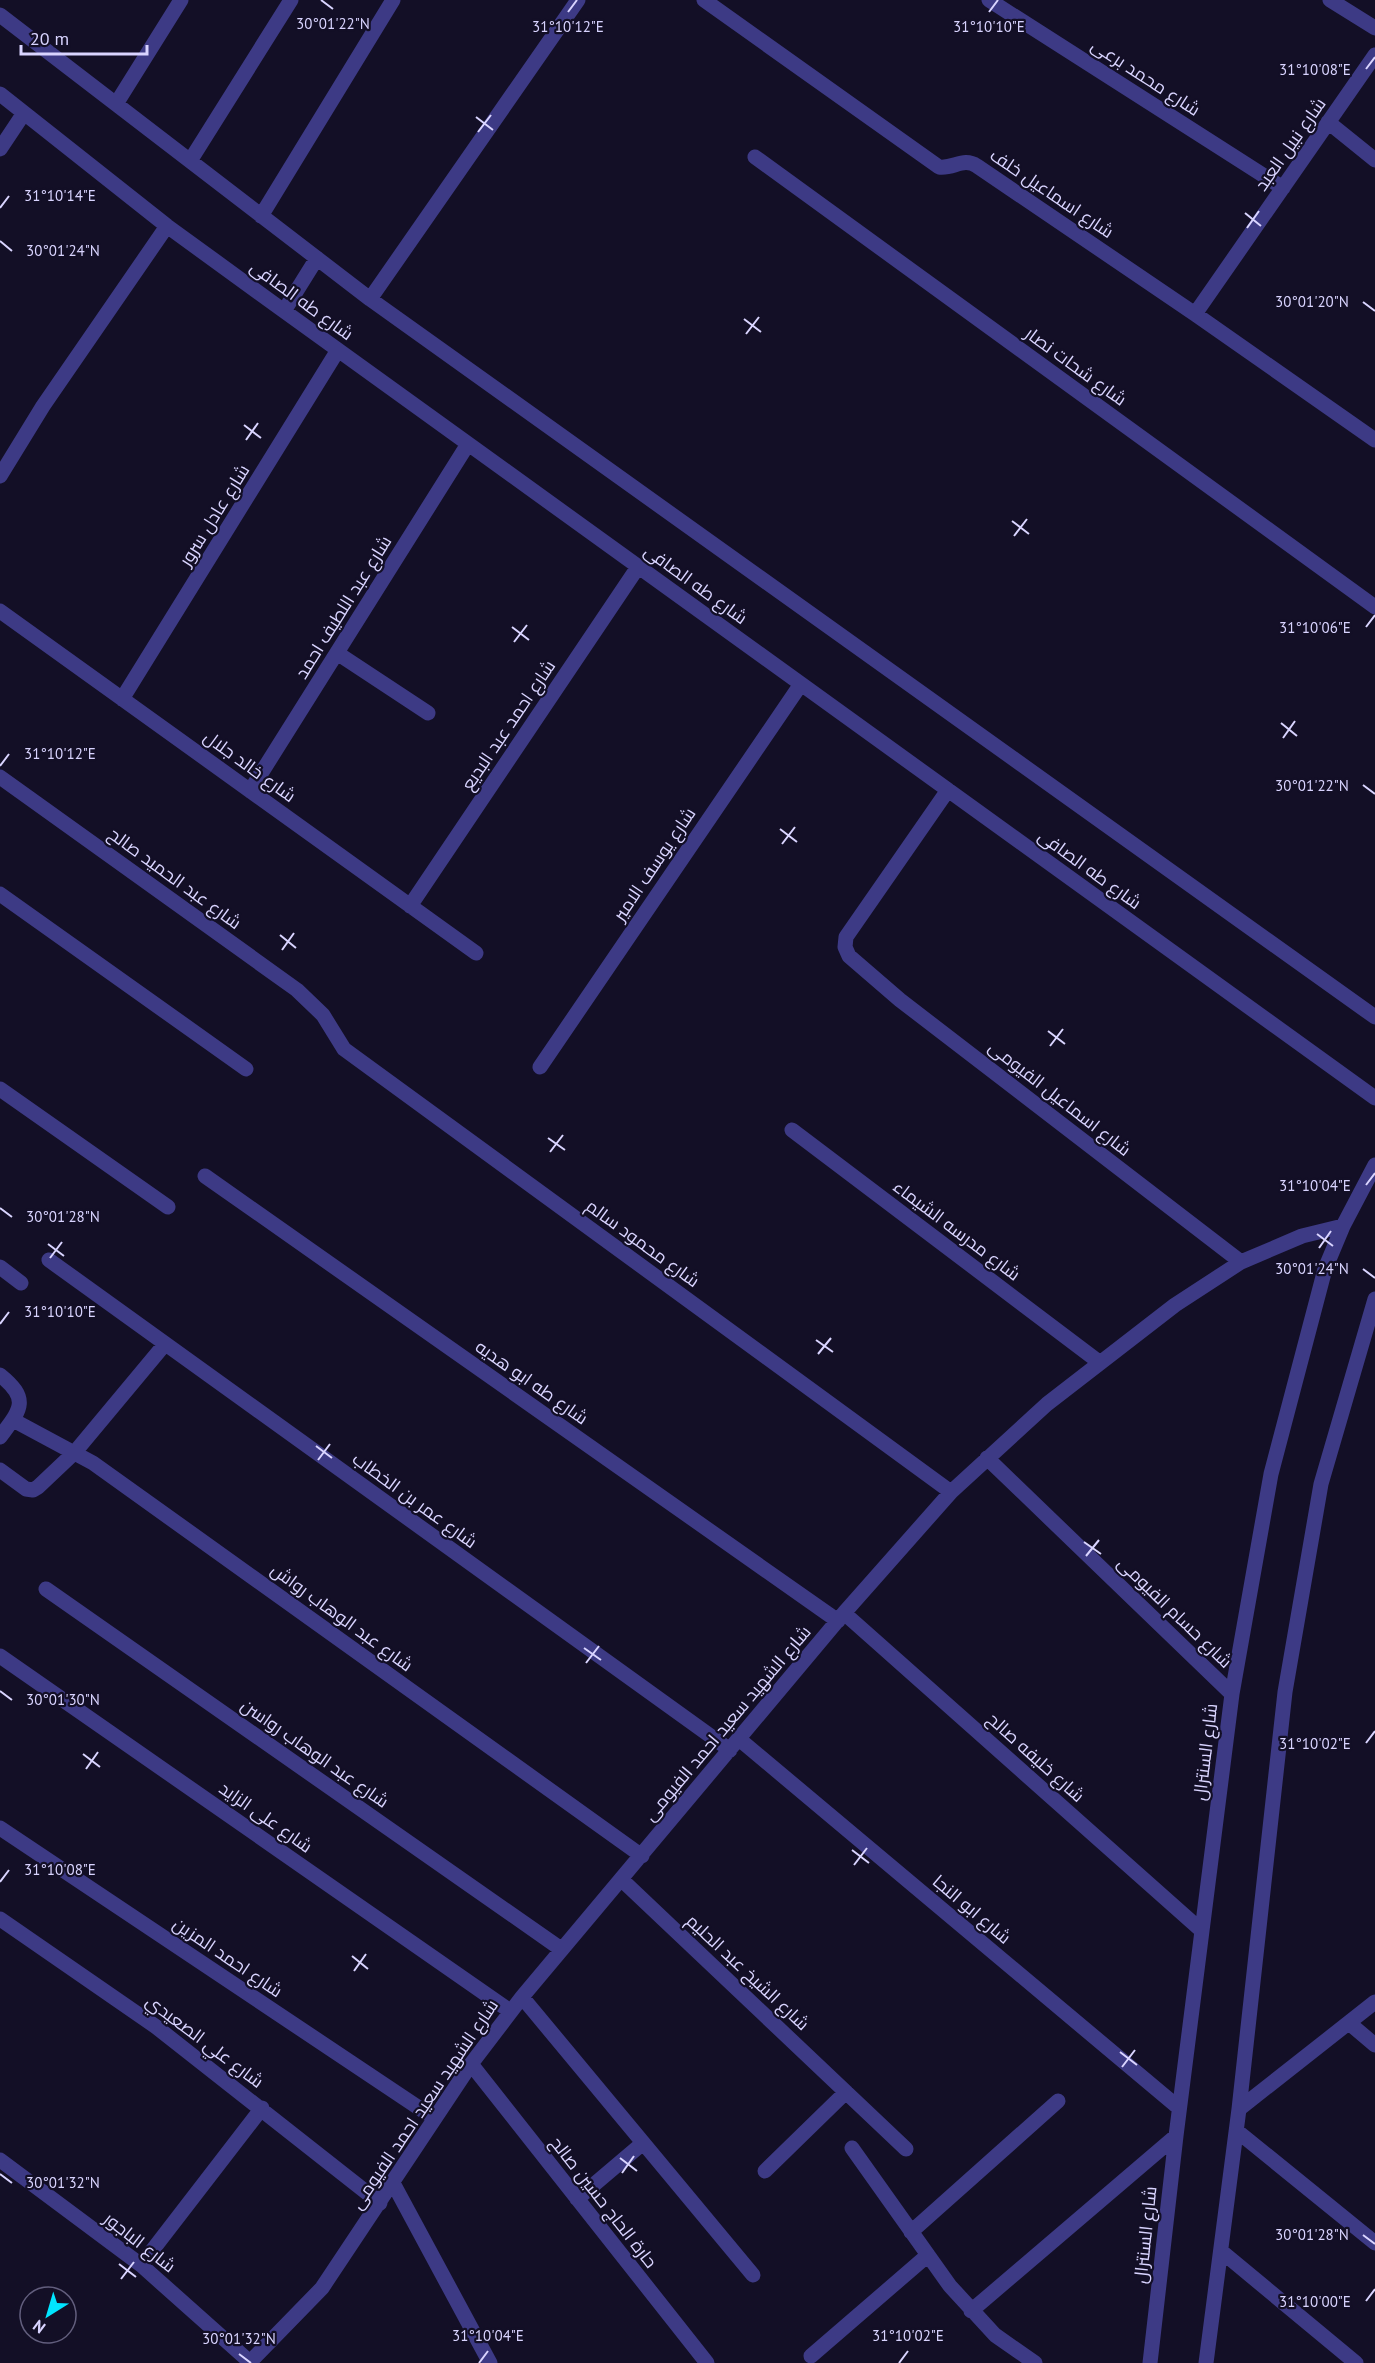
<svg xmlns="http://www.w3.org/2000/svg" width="1375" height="2363" viewBox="0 0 1375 2363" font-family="'PT Sans',Cairo,sans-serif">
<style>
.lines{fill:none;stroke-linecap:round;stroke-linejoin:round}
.minor{stroke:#3d3a85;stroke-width:15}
.ticks{fill:none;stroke:#d9d4ff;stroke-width:2}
.labels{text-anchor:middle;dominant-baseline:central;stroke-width:4.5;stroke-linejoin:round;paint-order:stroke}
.street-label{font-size:18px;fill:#d9d4ff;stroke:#130f26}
.ticks-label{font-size:15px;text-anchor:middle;fill:#d9d4ff;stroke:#130f26;stroke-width:4.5;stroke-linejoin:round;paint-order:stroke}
</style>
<rect width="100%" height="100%" fill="#130f26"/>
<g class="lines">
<!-- minor -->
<path class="minor" d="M704,0L939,167C954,169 963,157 977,166L1195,314L1375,440
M989,0L1283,188
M1330,0L1375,28
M0,15L370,299L1375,1017
M0,94L167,226L284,311L1375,1098
M116,104L181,0
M1328,122L1375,160
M0,149L24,113
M755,157L1375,607
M190,161L291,0
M261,216L393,0
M370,299L578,0
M284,311L317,258
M1195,314L1375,55
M0,476L43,406L167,226
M0,611L476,953
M337,653L428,713
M122,699L338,350
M0,777L297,990L323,1015L344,1049L951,1492
M948,790L846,937L845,947L849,956L900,1000L1241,1262
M250,791L468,444
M0,894L246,1069
M410,906L638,567
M540,1067L801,684
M0,1089L168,1207
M792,1130L1099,1362
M205,1176L838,1621
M49,1260L730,1750
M0,1267L21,1283
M0,1375C31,1400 20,1410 0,1437
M13,1420L93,1463L642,1856
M987,1458L1232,1694
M0,1470L26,1489L33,1490L38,1487L75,1452L165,1344
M46,1589L561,1949
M844,1613L1202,1931
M0,1656L510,2011
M739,1739L1179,2108
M0,1828L434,2118
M622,1880L906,2149
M0,1919L155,2026L380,2203
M522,1997L753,2275
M1349,2023L1375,2045
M471,2064L707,2363
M1239,2109L1375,2002
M1237,2131L1375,2243
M852,2148L950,2286L995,2335L1035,2363
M0,2160L141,2265L250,2362
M765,2171L846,2092
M393,2183L490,2363
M577,2199L643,2143
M911,2232L1058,2101
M1221,2251L1356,2363
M141,2265L262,2108
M971,2311L1176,2136
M811,2356L928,2255
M249,2363L322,2288L471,2064L522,1997L844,1613L951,1492L1047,1404L1175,1305L1241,1262L1302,1236L1343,1226
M1150,2363L1176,2136L1232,1694L1271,1474L1325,1269L1343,1226L1375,1165
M1206,2363L1239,2109L1285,1692L1321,1484L1375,1299"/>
</g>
<!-- ticks -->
<path class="ticks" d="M321,0L333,9M568,12L577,0M989,12L998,0M1366,69L1375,57M476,117L493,130M478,132L491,115M0,208L9,196M1245,213L1261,226M1247,228L1259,211M0,241L12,251M1363,302L1375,311M744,319L761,332M746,334L759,317M244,425L261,438M246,440L258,423M1012,521L1029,534M1014,536L1027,519M512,627L529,640M1366,627L1375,615M514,642L527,625M1281,723L1297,736M1283,738L1295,721M0,766L9,754M1363,785L1375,794M780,829L797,842M782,844L795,827M280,935L296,948M282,950L294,933M1048,1031L1065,1044M1050,1046L1063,1029M548,1138L565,1150M550,1152L563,1135M1366,1185L1375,1173M0,1208L12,1217M1317,1234L1333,1246M48,1244L64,1256M1319,1248L1331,1231M50,1258L62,1242M1363,1269L1375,1278M0,1324L9,1312M816,1340L833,1352M818,1354L831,1338M316,1446L332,1458M318,1460L330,1444M1084,1542L1101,1554M1086,1556L1099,1540M584,1648L601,1660M586,1663L599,1646M0,1691L12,1700M1366,1743L1375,1731M83,1754L100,1767M86,1769L98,1752M852,1850L869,1863M854,1865L867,1848M0,1882L9,1870M352,1956L368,1969M354,1971L366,1954M1120,2052L1137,2065M1122,2067L1135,2050M620,2158L637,2171M622,2173L634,2156M0,2174L12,2183M1363,2235L1375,2244M119,2264L136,2277M121,2279L134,2262M1366,2301L1375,2289M239,2354L251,2363M479,2363L488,2351M899,2363L908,2351"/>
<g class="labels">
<!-- street labels -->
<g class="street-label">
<text transform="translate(1146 77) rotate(33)">شارع محمد برعى</text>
<text transform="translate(1290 144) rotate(-55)">شارع نبيل العبد</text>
<text transform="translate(1052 193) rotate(34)">شارع اسماعيل خلف</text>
<text transform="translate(302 300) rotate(36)">شارع طه الصافى</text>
<text transform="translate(1076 366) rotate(36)">شارع شحات نصار</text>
<text transform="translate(214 515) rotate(-58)">شارع عادل سرور</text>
<text transform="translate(696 584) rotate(36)">شارع طه الصافى</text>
<text transform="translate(343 607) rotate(-58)">شارع عبد اللطيف احمد</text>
<text transform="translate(508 725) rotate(-56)">شارع احمد عبد البديع</text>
<text transform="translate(250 766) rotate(36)">شارع خالد جلال</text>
<text transform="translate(654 864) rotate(-56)">شارع يوسف الامير</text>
<text transform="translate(1090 869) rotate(36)">شارع طه الصافى</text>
<text transform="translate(175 878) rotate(36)">شارع عبد الحميد صالح</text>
<text transform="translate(1060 1098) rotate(38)">شارع اسماعيل الفيومى</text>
<text transform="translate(957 1230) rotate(37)">شارع مدرسه الشيماء</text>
<text transform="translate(643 1243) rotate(36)">شارع محمود سالم</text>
<text transform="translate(532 1382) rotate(35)">شارع طه ابو هديه</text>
<text transform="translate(415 1500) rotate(36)">شارع عمر بن الخطاب</text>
<text transform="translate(1175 1612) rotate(44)">شارع حسام الفيومى</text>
<text transform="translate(342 1617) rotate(36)">شارع عبد الوهاب رواش</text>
<text transform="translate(727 1723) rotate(-50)">شارع الشهيد سعيد احمد الفيومى</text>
<text transform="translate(1205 1752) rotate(-83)">شارع السنترال</text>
<text transform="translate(315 1753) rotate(35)">شارع عبد الوهاب رواسن</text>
<text transform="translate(1036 1757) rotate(42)">شارع خليفه صالح</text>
<text transform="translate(266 1817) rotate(35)">شارع على الزايد</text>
<text transform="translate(972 1909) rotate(40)">شارع ابو النجا</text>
<text transform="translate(228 1957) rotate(34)">شارع احمد المزين</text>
<text transform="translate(748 1972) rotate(43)">شارع الشيخ عبد الحليم</text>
<text transform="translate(205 2041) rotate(37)">شارع علي الصعيدي</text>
<text transform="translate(424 2104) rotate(-56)">شارع الشهيد سعيد احمد الفيومى</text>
<text transform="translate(604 2202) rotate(52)">حارة الحاج حسين صالح</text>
<text transform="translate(1145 2235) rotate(-84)">شارع السنترال</text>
<text transform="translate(140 2242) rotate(38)">شارع الباجور</text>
</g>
</g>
<g class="ticks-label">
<text x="333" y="29">30°01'22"N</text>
<text x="568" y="32">31°10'12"E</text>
<text x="989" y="32">31°10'10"E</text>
<text x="1315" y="75">31°10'08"E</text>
<text x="60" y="201">31°10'14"E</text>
<text x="63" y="256">30°01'24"N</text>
<text x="1312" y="307">30°01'20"N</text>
<text x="1315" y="633">31°10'06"E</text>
<text x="60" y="759">31°10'12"E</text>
<text x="1312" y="791">30°01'22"N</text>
<text x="1315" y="1191">31°10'04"E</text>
<text x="63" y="1222">30°01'28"N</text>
<text x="1312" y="1274">30°01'24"N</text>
<text x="60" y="1317">31°10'10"E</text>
<text x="63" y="1705">30°01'30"N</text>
<text x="1315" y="1749">31°10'02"E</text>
<text x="60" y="1875">31°10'08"E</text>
<text x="63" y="2188">30°01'32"N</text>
<text x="1312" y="2240">30°01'28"N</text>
<text x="1315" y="2307">31°10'00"E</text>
<text x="488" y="2341">31°10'04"E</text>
<text x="908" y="2341">31°10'02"E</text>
<text x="239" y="2344">30°01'32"N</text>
</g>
<!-- north arrow -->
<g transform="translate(48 2315) rotate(217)"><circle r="28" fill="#130f26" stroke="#625e7d" stroke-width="1.5"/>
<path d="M0-4.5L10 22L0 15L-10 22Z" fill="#00e5ff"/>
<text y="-9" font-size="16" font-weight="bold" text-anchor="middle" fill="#d9d4ff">N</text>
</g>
<!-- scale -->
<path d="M21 45v9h126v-9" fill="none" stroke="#d9d4ff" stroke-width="3"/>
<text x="30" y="45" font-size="18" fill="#d9d4ff" stroke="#130f26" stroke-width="4.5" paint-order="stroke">20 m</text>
</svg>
